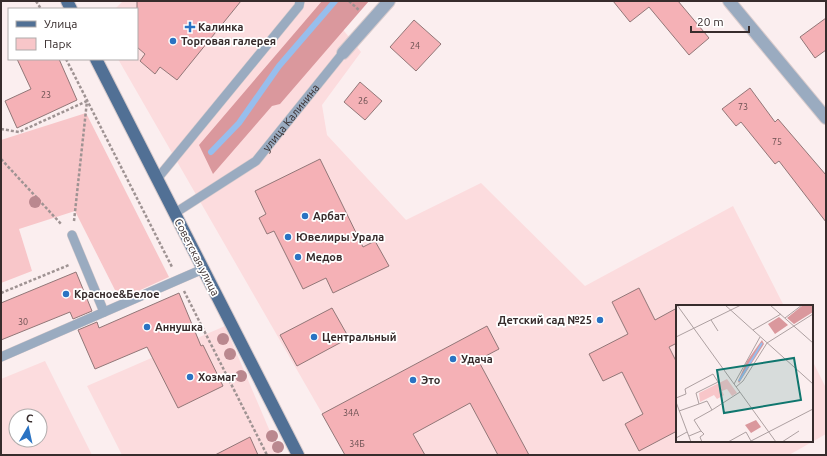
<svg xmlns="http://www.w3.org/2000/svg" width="827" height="456" viewBox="0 0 827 456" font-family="Ubuntu,sans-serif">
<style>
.built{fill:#fcdcde;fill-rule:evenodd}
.green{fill:#f8c6c9}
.forest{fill:#da989d}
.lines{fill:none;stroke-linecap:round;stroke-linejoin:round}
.stream{stroke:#97beed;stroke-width:6}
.building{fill:#f5b1b6;stroke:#927778}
.lane-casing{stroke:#d8cbcc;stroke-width:10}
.street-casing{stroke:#d8cbcc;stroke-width:14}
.primary-casing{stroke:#d8cbcc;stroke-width:14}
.path{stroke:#9f9393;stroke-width:2.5;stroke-dasharray:3 2;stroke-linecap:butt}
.lane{stroke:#9aabc0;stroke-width:9}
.street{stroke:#9aabc0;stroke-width:12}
.primary{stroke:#517095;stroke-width:12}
.tree{fill:#ba888f}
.poi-dot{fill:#2a73c3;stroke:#fff;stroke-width:1.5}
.labels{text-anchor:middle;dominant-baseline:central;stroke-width:3.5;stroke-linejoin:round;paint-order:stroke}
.number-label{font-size:9px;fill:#664d4e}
.poi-label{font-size:11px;font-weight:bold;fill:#372c2c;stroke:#fff;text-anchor:start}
.street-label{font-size:11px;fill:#372c2c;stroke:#fff}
.inset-river{fill:none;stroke:#97beed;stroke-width:2}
.inset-road{fill:none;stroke:#ada0a1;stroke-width:1}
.view{fill:#0f766e;fill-opacity:0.15;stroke:#0f766e;stroke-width:2}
.inset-edge{fill:none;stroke:#372c2c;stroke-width:2}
</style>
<rect width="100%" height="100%" fill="#fbeeef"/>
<!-- built -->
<path class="built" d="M123,1H320L361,52L322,105L327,135L406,220L481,183L585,286L733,206L784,306H677V441H812V360L826,388V434L789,455H346L118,59H137V9H115Z
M225,326L280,455H122L87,386Z
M45,361L92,455H1V379ZM16,416H40V440H16Z"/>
<!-- green -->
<path class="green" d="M86,113L169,277L125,297L117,294L75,211L19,229L32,271L1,283V140Z"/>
<!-- forest -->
<path class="forest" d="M322,1H369L280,104L272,106L213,174L199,145Z"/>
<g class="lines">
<!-- stream -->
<path class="stream" d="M211,152L239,123L279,66L335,1"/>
</g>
<!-- building -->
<path class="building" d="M137,1H241L177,80L160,67L155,74L140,61L145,54L137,47Z
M613,1H678L709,38L689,55L649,7L630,22Z
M826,18V50L815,58L800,37Z
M414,20L441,44L416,71L390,47Z
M17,59H59L77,100L17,128L5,101L31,89Z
M360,82L382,101L365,120L344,102Z
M750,88L775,122L778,119L826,175V222L779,161L775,164L741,122L736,126L722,109Z
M320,159L363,247L375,241L389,266L333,293L326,278L303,289L274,231L267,234L259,218L266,214L255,191Z
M76,272L92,311L73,319L70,312L1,340V303Z
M639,288L655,320L677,308V343L669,347L677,363V431L639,451L625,424L643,414L622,372L603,381L589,354L628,334L612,302Z
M179,293L201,346L203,345L223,386L178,408L147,347L95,369L78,330L97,322L99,328Z
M332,308L349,338L297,366L280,335Z
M487,326L499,349L478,360L529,455H498L470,403L413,434L425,455H345L322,414Z
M250,437L258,455H215Z"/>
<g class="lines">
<!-- lane casing -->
<g class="lane-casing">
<g id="lane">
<path d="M157,179L299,6L300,1"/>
<path id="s1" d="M175,213L256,161L343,53"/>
<path d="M72,235L104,312"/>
<path d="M1,357L203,269"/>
</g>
</g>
<!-- street casing -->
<g class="street-casing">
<path id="street" d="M729,1L826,118
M343,53L389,1"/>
</g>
<!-- primary casing -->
<g class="primary-casing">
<path id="primary" d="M67,1L71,9
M96,59L298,455"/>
</g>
<!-- path -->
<path class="path" d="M36,1L41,9
M349,1L360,11
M66,59L172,267
M1,129L19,132L87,101
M1,159L62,225
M74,221L87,101
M184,291L267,455
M1,293L69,265"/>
<!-- lane -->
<use href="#lane" class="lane"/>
<!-- street -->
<use href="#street" class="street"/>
<!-- primary -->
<use href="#primary" class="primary"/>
</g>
<!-- trees -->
<g class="tree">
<circle cx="35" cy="202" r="6"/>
<circle cx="223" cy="339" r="6"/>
<circle cx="230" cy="354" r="6"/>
<circle cx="241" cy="376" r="6"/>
<circle cx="272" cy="436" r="6"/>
<circle cx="278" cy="447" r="6"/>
</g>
<!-- markers -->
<g class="poi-dot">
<path d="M188 21h4v4h4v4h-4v4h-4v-4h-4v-4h4z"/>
<circle cx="173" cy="41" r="4"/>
<circle cx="305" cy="216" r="4"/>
<circle cx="288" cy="237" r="4"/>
<circle cx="298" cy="257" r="4"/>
<circle cx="66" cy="294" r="4"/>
<circle cx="600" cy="320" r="4"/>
<circle cx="147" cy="327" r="4"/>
<circle cx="314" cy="337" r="4"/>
<circle cx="453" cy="359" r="4"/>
<circle cx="190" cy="377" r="4"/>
<circle cx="413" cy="380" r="4"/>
</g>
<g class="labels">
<!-- number labels -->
<g class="number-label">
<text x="415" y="46">24</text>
<text x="46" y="95">23</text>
<text x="363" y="101">26</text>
<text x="743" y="107">73</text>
<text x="777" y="142">75</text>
<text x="23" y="322">30</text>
<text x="351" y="413">34А</text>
<text x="357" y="444">34Б</text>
</g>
<!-- poi labels -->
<g class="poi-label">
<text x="198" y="27">Калинка</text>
<text x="181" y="41">Торговая галерея</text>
<text x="313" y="216">Арбат</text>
<text x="296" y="237">Ювелиры Урала</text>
<text x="306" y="257">Медов</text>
<text x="74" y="294">Красное&amp;Белое</text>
<text x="592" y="320" text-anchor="end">Детский сад №25</text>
<text x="155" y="327">Аннушка</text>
<text x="322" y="337">Центральный</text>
<text x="461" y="359">Удача</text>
<text x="198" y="377">Хозмаг</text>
<text x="421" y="380">Это</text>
</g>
<!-- street labels -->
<g class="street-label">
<text stroke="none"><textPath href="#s1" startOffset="152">улица Калинина</textPath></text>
<text transform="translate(197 257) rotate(63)">Советская улица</text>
</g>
</g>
<!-- overview -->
<g transform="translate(676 305)">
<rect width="137" height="137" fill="#fbeeef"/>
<path d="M51,74L61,88L56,91L51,84L46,86L48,90L41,94L38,90L24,97L23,88Z" fill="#f8c6c9"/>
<path d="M127,0H137V7L118,19L111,13ZM103,12L112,20L99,29L92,19ZM86,35L88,39L63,78L62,76L71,56ZM80,115L85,122L75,128L69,120Z" fill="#da989d"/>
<path class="inset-river" d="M63,76L86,38"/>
<path class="inset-road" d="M1,0L100,137M49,0L137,79M94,0L137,38M109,13L126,0M35,15L42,26M77,25L105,9M0,32L65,0M58,79L84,32M60,82L67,76L91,38L137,9M0,93L10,89L9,84L37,69L42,77L20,88L23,99L3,106M0,97L15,137M36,105L64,87M25,126L28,129L24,132L26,137M13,131L25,126L18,115L36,105L31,96L23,99M0,133L11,127M52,137L70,127L75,136M73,137L137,104M106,137L123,126"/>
<path class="view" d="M118,53L125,95L48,108L41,65Z"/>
<rect width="137" height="137" class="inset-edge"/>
</g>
<!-- border -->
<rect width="827" height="456" fill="none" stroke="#372c2c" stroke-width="4"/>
<!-- legend -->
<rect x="8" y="8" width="130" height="52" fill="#ffffff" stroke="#afabab"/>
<rect x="16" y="21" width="20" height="6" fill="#517095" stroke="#afabab"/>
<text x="44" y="28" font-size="12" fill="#372c2c">Улица</text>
<rect x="16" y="38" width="20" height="12" fill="#f8c6c9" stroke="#afabab"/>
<text x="44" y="48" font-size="12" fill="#372c2c">Парк</text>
<!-- north arrow -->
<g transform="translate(28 428) rotate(9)"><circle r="19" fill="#ffffff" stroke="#afabab"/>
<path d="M0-3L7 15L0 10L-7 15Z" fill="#2a73c3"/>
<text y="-6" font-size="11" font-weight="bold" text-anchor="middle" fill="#372c2c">С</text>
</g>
<!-- scale -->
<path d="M691 26v6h58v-6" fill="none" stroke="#372c2c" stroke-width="2"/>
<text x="697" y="26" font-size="12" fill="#372c2c" stroke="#ffffff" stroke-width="3" paint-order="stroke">20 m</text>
</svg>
